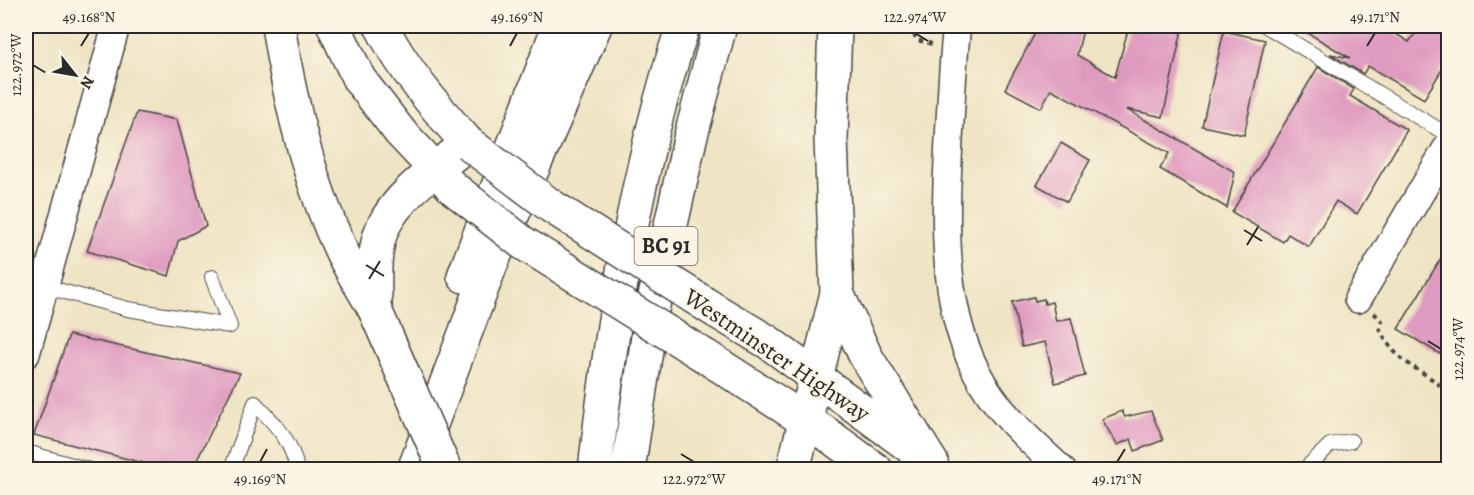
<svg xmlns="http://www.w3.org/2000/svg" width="1474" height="495" viewBox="0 0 1474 495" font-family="Alegreya,serif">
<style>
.building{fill:#df9abf}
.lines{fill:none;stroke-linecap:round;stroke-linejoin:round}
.service-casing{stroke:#484742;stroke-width:16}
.minor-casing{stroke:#484742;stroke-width:30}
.secondary-casing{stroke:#484742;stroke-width:36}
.motorway-casing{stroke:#484742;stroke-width:36}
.path{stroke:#484742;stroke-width:4;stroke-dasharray:4.5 4.5;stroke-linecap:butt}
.service{stroke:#fff;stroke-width:14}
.minor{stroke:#fff;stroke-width:27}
.secondary{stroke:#fff;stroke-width:33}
.motorway{stroke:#fff;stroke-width:33}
.secondary-bridge-casing{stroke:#484742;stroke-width:36;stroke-linecap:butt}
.motorway-bridge-casing{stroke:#484742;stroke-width:36;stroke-linecap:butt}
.secondary-bridge{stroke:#fff;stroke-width:33}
.motorway-bridge{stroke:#fff;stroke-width:33}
.ticks{fill:none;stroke:#2b2b2b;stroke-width:2}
.labels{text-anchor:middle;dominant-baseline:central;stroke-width:4.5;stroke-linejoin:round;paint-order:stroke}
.shield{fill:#fcf5e5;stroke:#6a6863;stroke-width:1.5}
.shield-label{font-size:22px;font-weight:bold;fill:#2b2b2b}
.street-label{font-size:24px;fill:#2b2b2b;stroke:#fcf5e5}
.neatline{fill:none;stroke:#2b2b2b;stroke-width:2}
.ticks-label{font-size:15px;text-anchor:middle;fill:#2b2b2b}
</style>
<rect width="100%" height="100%" fill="#fcf5e5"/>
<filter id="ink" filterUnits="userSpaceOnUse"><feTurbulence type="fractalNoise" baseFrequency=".0167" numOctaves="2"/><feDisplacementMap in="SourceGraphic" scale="12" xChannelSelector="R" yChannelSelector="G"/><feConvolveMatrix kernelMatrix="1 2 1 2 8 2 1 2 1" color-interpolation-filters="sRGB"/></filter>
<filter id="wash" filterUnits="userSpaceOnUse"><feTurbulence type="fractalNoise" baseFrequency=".008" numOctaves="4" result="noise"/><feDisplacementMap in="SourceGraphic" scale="24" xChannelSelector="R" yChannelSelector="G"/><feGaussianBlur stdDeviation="1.35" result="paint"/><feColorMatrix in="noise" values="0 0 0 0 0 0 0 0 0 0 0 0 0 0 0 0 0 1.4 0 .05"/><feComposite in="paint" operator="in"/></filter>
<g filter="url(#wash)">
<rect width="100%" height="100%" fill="#efe4c4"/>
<g id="blocks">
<!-- building -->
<path class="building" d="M1039,26H1084L1077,55L1115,77L1129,26H1174L1182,30L1163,117L1126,109L1235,172L1227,208L1160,169L1169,153L1051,89L1041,108L1005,89Z
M1296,26H1383L1409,42L1421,26H1449V58L1424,99L1368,66L1363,74L1330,54L1350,58Z
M1224,31L1265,40L1244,135L1202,126Z
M1318,67L1354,89L1350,96L1407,130L1357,214L1336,201L1309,247L1288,234L1283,242L1232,212Z
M137,112L177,120L206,226L178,241L169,276L87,251Z
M1061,143L1090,160L1067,202L1037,185Z
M1449,245V340L1440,354L1398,329Z
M1034,297L1035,301L1044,299L1045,304L1052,302L1056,321L1071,318L1085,376L1055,383L1045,342L1022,347L1012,302Z
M69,335L240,373L192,470H171L34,435Z
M1122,411L1125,417L1151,411L1163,440L1135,451L1131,439L1117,445L1102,419Z"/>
</g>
</g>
<g filter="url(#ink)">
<use href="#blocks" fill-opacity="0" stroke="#484742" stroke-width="1.5"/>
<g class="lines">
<!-- service casing -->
<g class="service-casing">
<path id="service" d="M1266,26L1448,135
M43,286L128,309L230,326L212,277
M26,452L90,470
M231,470L255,403C275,424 292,440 297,470
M1304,470L1330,445L1351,441"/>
</g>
<!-- minor casing -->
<g class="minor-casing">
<path id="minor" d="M957,26C953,57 952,89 950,121C946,202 938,296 976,371C996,411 1030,441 1062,470
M1358,299L1448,146
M26,354L116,26"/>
</g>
<!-- secondary casing -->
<g class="secondary-casing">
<path id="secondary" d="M334,26L359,79L400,132L453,188
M381,26C404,70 434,106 468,143
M716,311L768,342L931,462
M705,356L828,435L876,470"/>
</g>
<!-- motorway casing -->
<g class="motorway-casing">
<path id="motorway" d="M278,26C290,102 308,180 341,250C351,271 364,290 375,310
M464,276L559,26
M837,293L866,357L931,462
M375,308C375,282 372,249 384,225C401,191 440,167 468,143
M414,470L491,264L595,26
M595,470C612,320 636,169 683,26
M628,470L652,310L690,139L720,26
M793,470L837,293L831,139L835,26"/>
</g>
<!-- path -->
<path class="path" d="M909,26L917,40L932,44
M1374,313L1382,321L1380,329C1399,369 1421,365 1448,393"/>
<!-- service -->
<use href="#service" class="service"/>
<!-- minor -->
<use href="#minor" class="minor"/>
<!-- secondary -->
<use href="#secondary" class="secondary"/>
<!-- motorway -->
<use href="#motorway" class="motorway"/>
<!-- secondary-bridge casing -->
<g class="secondary-bridge-casing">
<path id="secondary-bridge" d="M468,143L551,206L716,311
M453,188L523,243L705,356"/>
</g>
<!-- motorway-bridge casing -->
<g class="motorway-bridge-casing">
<path id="motorway-bridge" d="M375,310L445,470"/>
</g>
<!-- secondary-bridge -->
<use href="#secondary-bridge" class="secondary-bridge"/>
<!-- motorway-bridge -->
<use href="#motorway-bridge" class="motorway-bridge"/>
</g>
</g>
<!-- ticks -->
<path class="ticks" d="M915,33L928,41M81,46L89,33M510,46L517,33M1367,46L1375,33M33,65L46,73M1244,230L1262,241M1247,245L1258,227M366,265L384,276M369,279L380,261M1428,341L1441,349M681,454L694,462M260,462L267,449M1117,462L1125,449"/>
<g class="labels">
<!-- shield labels -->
<rect class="shield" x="634.5" y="227" width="63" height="38" rx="4.5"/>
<g class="shield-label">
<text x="666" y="246">BC 91</text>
</g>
<!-- street labels -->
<g class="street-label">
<text transform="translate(777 355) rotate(34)">Westminster Highway</text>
</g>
</g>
<!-- margin -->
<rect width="1474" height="495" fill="none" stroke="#fcf5e5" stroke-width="66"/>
<!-- north arrow -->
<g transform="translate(75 75) rotate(121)" stroke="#fcf5e5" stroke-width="4.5" paint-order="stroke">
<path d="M0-4.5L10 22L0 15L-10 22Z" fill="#2b2b2b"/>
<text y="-9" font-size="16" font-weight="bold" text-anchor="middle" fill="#2b2b2b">N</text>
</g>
<rect x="33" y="33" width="1408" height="429" class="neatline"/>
<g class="ticks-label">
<text x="89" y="22">49.168°N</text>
<text x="517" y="22">49.169°N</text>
<text x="915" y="22">122.974°W</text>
<text x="1375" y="22">49.171°N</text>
<text transform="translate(16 65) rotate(-90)" y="5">122.972°W</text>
<text transform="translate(1458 349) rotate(-90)" y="5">122.974°W</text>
<text x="260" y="484">49.169°N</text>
<text x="694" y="484">122.972°W</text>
<text x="1117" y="484">49.171°N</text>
</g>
</svg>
